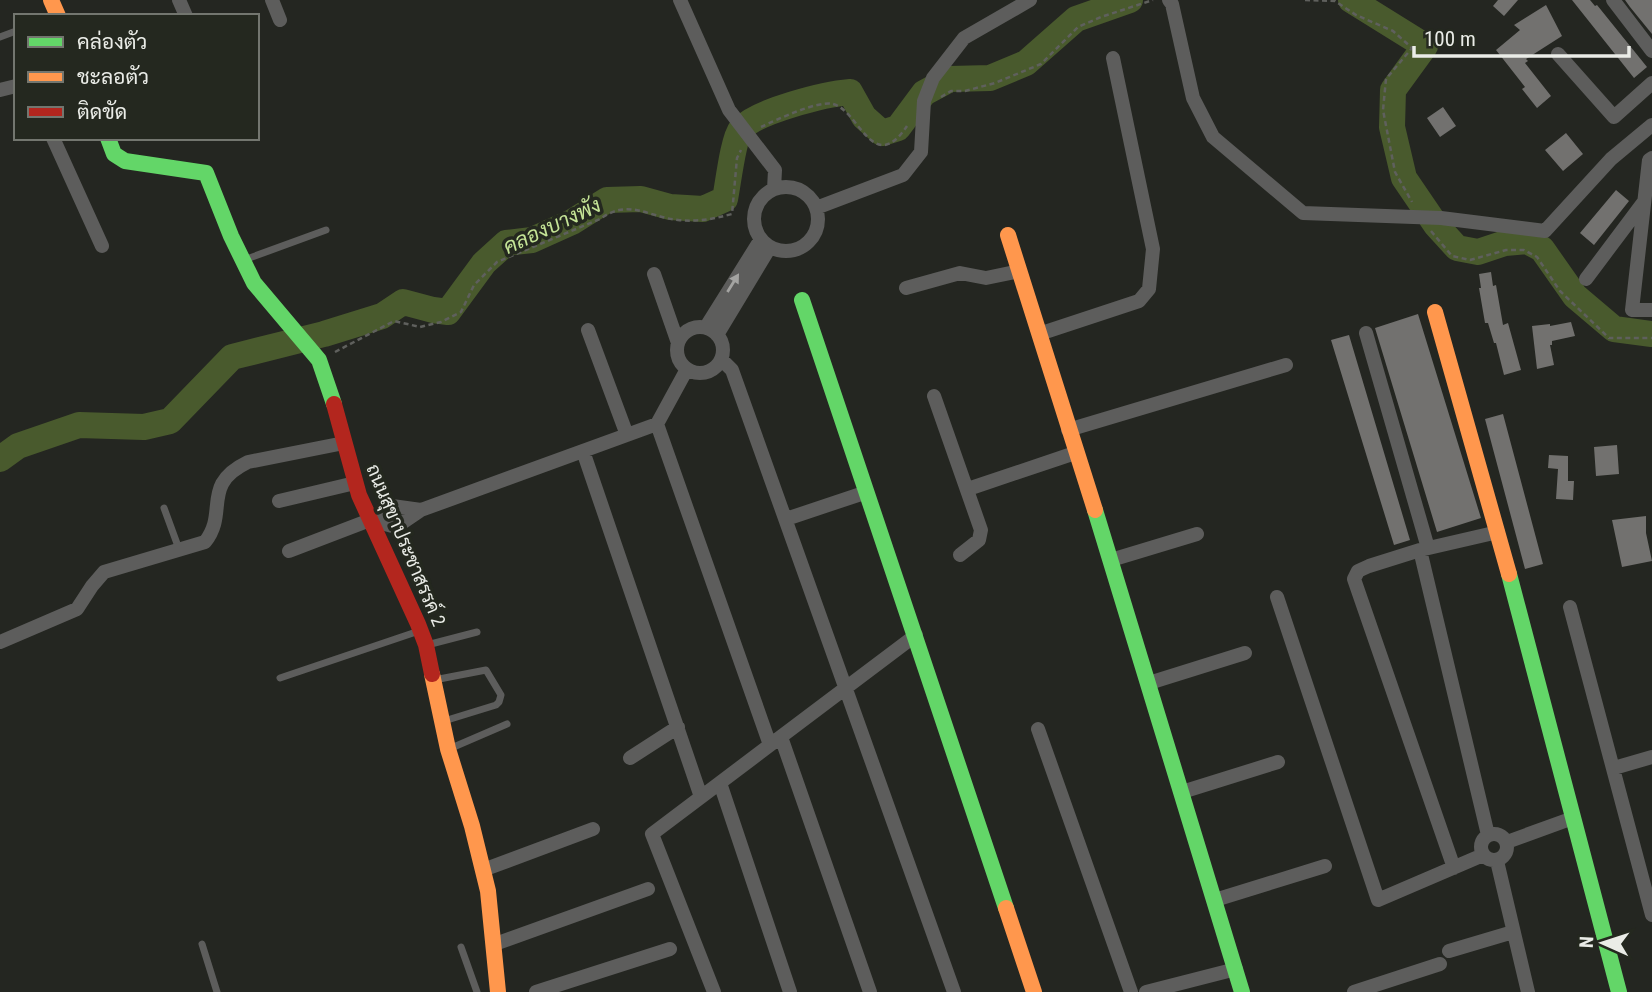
<svg xmlns="http://www.w3.org/2000/svg" width="1652" height="992" viewBox="0 0 1652 992" font-family="'Roboto Condensed',Sarabun,sans-serif">
<style>
.lines{fill:none;stroke-linecap:round;stroke-linejoin:round}
.river{stroke:#495a2d;stroke-width:26}
.building{fill:#72716f}
.path{stroke:#5f605d;stroke-width:2.5;stroke-dasharray:5 3.5;stroke-linecap:butt}
.lane{stroke:#5d5d5c;stroke-width:7}
.street{stroke:#5d5d5c;stroke-width:14}
.fast{stroke:#63d668;stroke-width:16}
.slow{stroke:#ff974d;stroke-width:16}
.jam{stroke:#b3261e;stroke-width:16}
.oneway{fill:#a4a4a2}
.labels{text-anchor:middle;dominant-baseline:central;stroke-width:7;stroke-linejoin:round;paint-order:stroke}
.street-label{font-size:19px;fill:#eaece7;stroke:#24281f}
.water-label{font-size:21px;font-style:italic;fill:#c4e396;stroke:#24281f}
</style>
<rect width="100%" height="100%" fill="#242621"/>
<g class="lines">
<!-- river -->
<path class="river" d="M1351,0L1425,46L1393,90L1392,127L1404,178L1436,225L1457,248L1478,252L1505,243L1527,241L1542,249L1575,296L1614,329L1652,334
M0,459L18,446L79,425L144,427L170,421L232,357L324,334L382,316L403,302L433,310L448,312L484,263L506,243L532,240L572,222L607,200L641,199L670,207L703,209L725,199C728,185 733,139 741,129C757,111 825,94 850,92L864,117L882,133L898,128L924,93L950,79L990,78L1026,63L1076,19L1130,0"/>
</g>
<!-- building -->
<path class="building" d="M1498,0H1518L1504,16L1493,6Z
M1572,0H1590L1595,6L1597,5L1647,67L1634,78Z
M1625,0H1652V34L1630,7Z
M1546,5L1562,36L1526,59L1528,61L1525,63L1551,96L1537,108L1522,89L1525,87L1496,50L1520,30L1514,25Z
M1443,107L1456,126L1440,137L1427,118Z
M1566,133L1583,154L1563,171L1545,150Z
M1616,190L1629,201L1594,245L1580,233Z
M1491,272L1493,286L1496,285L1503,325L1508,323L1521,370L1504,375L1496,343H1494L1488,323H1485L1479,288H1481L1479,274Z
M1418,314L1481,518L1437,532L1375,328Z
M1571,322L1575,336L1552,341V345H1550L1554,365L1537,369L1532,326L1550,324V326Z
M1349,335L1410,540L1394,545L1331,340Z
M1503,414L1543,564L1525,569L1485,419Z
M1617,445L1619,474L1596,476L1594,447Z
M1549,455L1568,456V481H1574L1573,500L1556,499L1558,469L1548,468Z
M1646,516V533L1652,561L1622,567L1612,520Z"/>
<g class="lines">
<!-- path -->
<path class="path" d="M1305,0L1335,1L1356,15L1393,31L1412,48L1386,79L1383,110L1395,172L1412,202
M941,97L951,91H965L995,83L1041,64L1078,27L1101,17L1153,0
M761,127C776,120 818,100 833,104C859,110 873,177 907,126
M1431,231L1452,256L1470,260L1506,250H1524L1537,257L1560,291L1609,338H1652
M335,352L394,321L420,327L441,322L461,312L474,285L497,262L600,219C629,198 648,217 678,220C698,222 713,219 732,214L737,158L741,150"/>
<!-- lane -->
<path class="lane" d="M0,37L16,31
M244,260L326,230
M164,508L179,549
M427,645L477,632
M280,678L419,631
M434,680L486,670L501,695L499,702L496,705L444,721
M449,749L507,724
M202,944L217,992
M461,947L477,992"/>
<!-- street -->
<path class="street" d="M179,0L186,16
M272,0L280,20
M680,0L729,110L775,170L774,189
M1169,0L1172,4L1193,98L1213,137L1303,213L1441,218L1545,231L1611,159L1652,125
M1613,0L1652,51
M1558,54L1614,117L1652,83
M0,90L16,86
M53,138L102,246
M1652,158L1649,160L1632,310H1652
M754 219a32 32 0 1 1 64 0a32 32 0 1 1-64 0Z
M816,208L903,175L921,152L924,101L933,78L964,38L1030,0
M654,274L678,343
M1586,279L1643,203
M906,288L960,273L986,278L1020,271
M706,327L761,239
M677 350a23 23 0 1 1 46 0a23 23 0 1 1-46 0Z
M588,330L627,435
M1366,333L1428,548
M1039,334L1139,301L1149,289L1153,249L1113,58
M717,335L770,247
M721,359L732,370L954,992
M934,396L981,530L979,540L960,555
M657,424L770,745
M1068,430L1286,365
M583,451L701,797
M968,489L1075,453
M279,501L355,483
M786,519L867,492
M370,520L396,527L421,510L657,424L687,369
M1420,550L1488,835
M289,551L370,520L392,506L421,510
M1111,560L1197,534
M1277,597L1378,900L1483,855
M1570,607L1652,915
M0,642L77,609L92,586L104,572L205,542C229,512 200,485 248,462L344,443
M1149,683L1245,653
M1038,729L1131,992
M781,737L870,992
M630,758L678,727
M1614,768L1652,757
M720,783L790,992
M1182,792L1278,762
M1481 847a13 13 0 1 1 26 0a13 13 0 1 1-26 0Z
M1507,842L1573,818
M1497,861L1528,992
M1454,868L1354,579L1358,571L1369,566L1420,550L1498,532
M483,870L593,829
M1215,900L1325,866
M495,944L648,889
M1449,951L1513,932
M536,992L670,949
M714,992L652,834L916,635
M1146,992L1236,969
M1354,992L1440,964"/>
<!-- fast -->
<path class="fast" d="M108,138L114,154L125,161L206,173L231,236L254,283L319,360L334,404
M802,300L1006,908
M1095,510L1242,992
M1509,574L1619,992"/>
<!-- slow -->
<path class="slow" d="M51,0L58,16
M1008,235L1095,510
M1435,312L1509,574
M432,674L448,749L472,826L488,891L498,992
M1006,908L1034,992"/>
<!-- jam -->
<path class="jam" d="M334,404L359,495L418,624L426,645L432,674"/>
</g>
<!-- one-way arrows -->
<defs><path id="oneway-solid" d="M-6-.8H1V-3.2L6.5 0L1 3.2V.8H-6Z" transform="scale(1.75)"/></defs>
<use class="oneway" href="#oneway-solid" transform="translate(733 283) rotate(-58)"/>
<g class="labels">
<!-- street labels -->
<g class="street-label">
<text transform="translate(406 545) rotate(67)">ถนนสุขาประชาสรรค์ 2</text>
</g>
<!-- water labels -->
<g class="water-label">
<text transform="translate(552 226) rotate(-25)">คลองบางพัง</text>
</g>
</g>
<!-- legend -->
<rect x="14" y="14" width="245" height="126" fill="#24281f" stroke="#73766f" stroke-width="2"/>
<rect x="28" y="37" width="35" height="10" fill="#63d668" stroke="#73766f" stroke-width="2"/>
<text x="77" y="49" font-size="21" fill="#eaece7">คล่องตัว</text>
<rect x="28" y="72" width="35" height="10" fill="#ff974d" stroke="#73766f" stroke-width="2"/>
<text x="77" y="84" font-size="21" fill="#eaece7">ชะลอตัว</text>
<rect x="28" y="107" width="35" height="10" fill="#b3261e" stroke="#73766f" stroke-width="2"/>
<text x="77" y="119" font-size="21" fill="#eaece7">ติดขัด</text>
<!-- north arrow -->
<g transform="translate(1603 943) rotate(273)" stroke="#24281f" stroke-width="5" paint-order="stroke">
<path d="M0-5L12 26L0 18L-12 26Z" fill="#eaece7"/>
<text y="-10" font-size="19" font-weight="bold" text-anchor="middle" fill="#eaece7">N</text>
</g>
<!-- scale -->
<path d="M1414 46v10h215v-10" fill="none" stroke="#eaece7" stroke-width="3.5"/>
<text x="1424" y="46" font-size="21" fill="#eaece7" stroke="#24281f" stroke-width="5" paint-order="stroke">100 m</text>
</svg>
